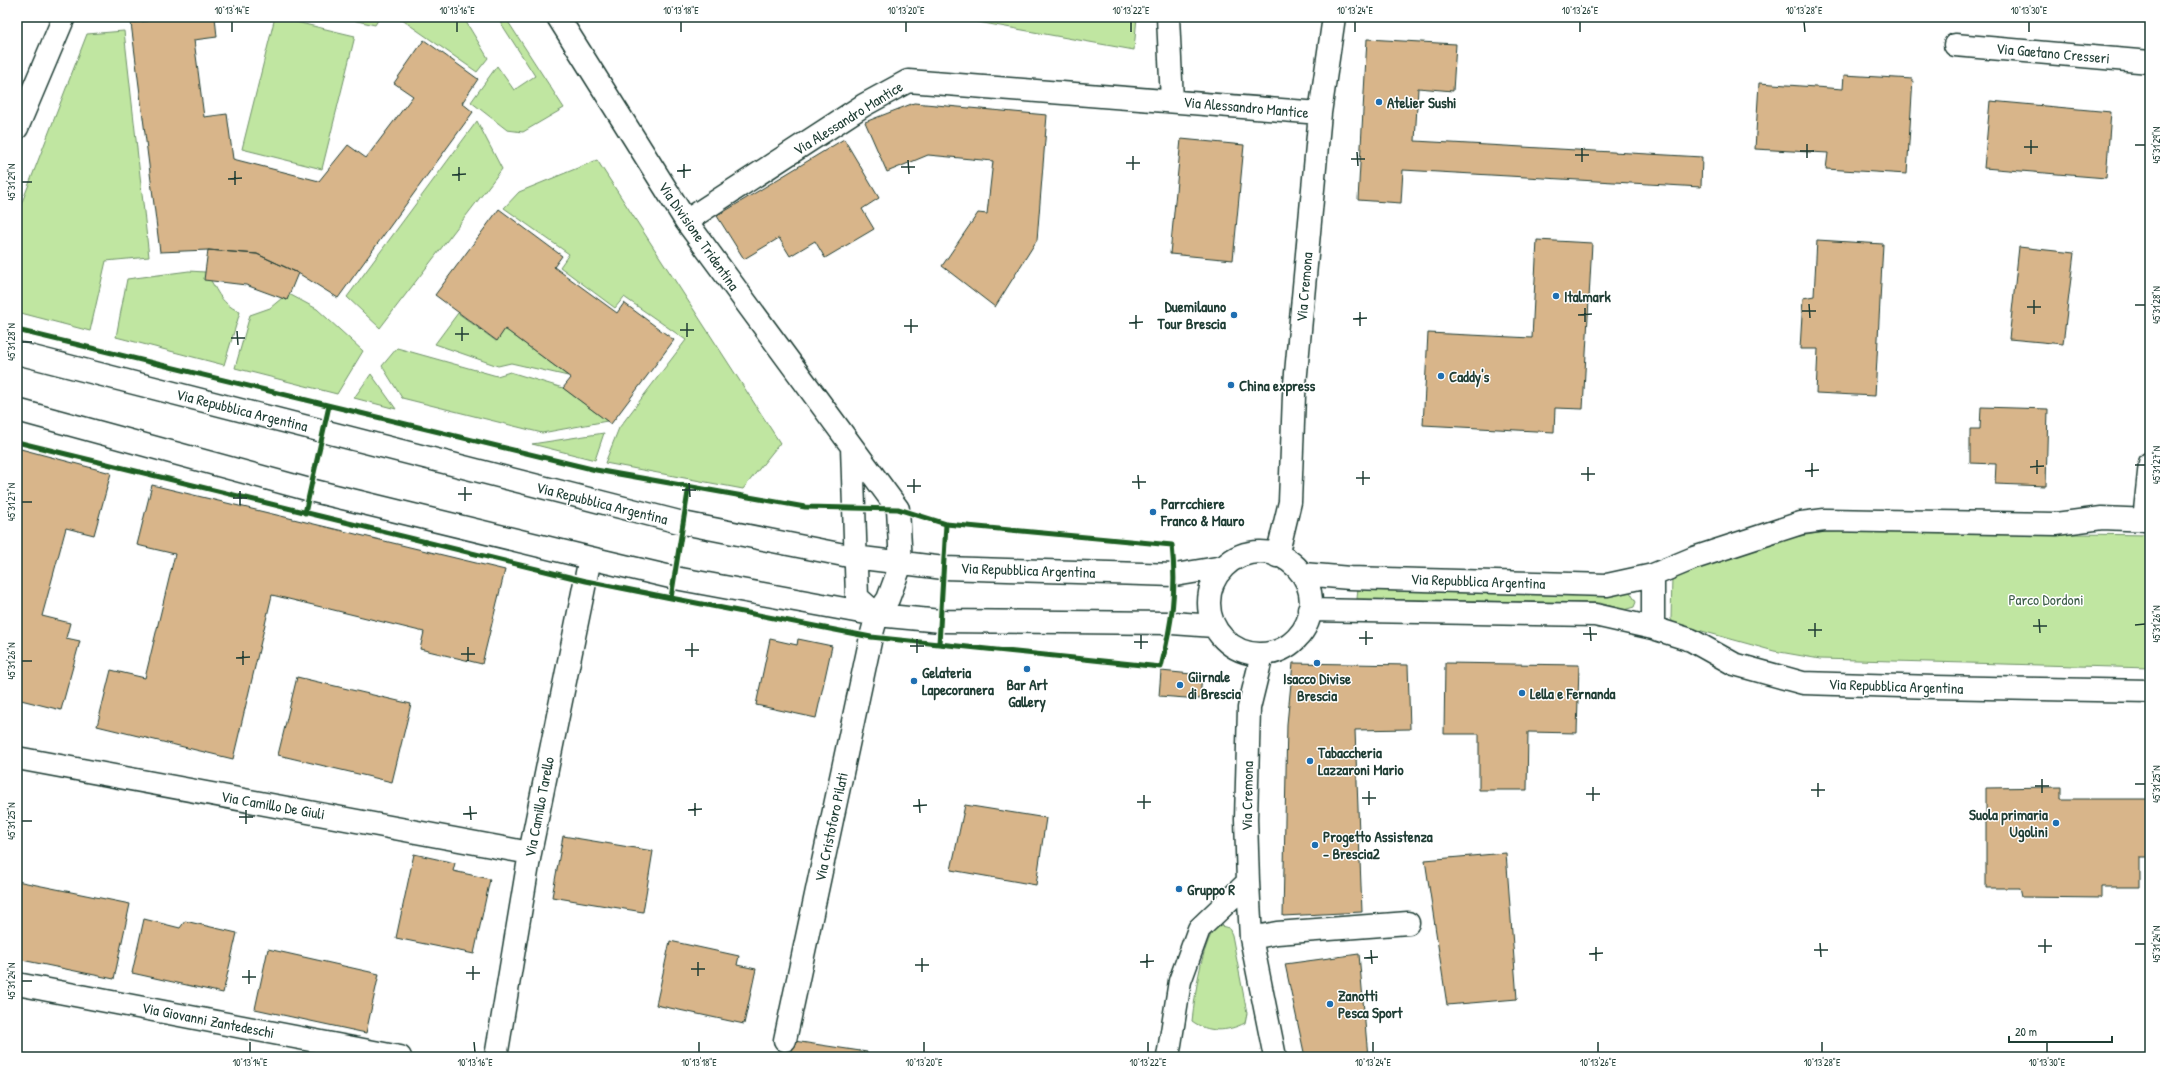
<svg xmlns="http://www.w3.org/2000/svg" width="2167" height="1074" viewBox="0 0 2167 1074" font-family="'Patrick Hand',sans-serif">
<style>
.green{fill:#c0e6a1;stroke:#70926a}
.building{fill:#d8b58a;stroke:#1f3d34}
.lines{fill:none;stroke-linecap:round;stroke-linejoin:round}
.street-casing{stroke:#1f3d34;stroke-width:25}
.street{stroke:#fff;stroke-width:22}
.cycleway-casing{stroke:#fff;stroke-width:8}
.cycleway{stroke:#1b5e20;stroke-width:5}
.ticks{fill:none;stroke:#1f3d34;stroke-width:1.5}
.poi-dot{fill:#1f6fb2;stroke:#fff;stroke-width:1.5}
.labels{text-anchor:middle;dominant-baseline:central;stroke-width:3;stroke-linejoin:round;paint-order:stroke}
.street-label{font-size:15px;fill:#1f3d34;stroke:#fff}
.poi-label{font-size:15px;font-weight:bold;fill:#1f3d34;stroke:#fff;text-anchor:start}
.park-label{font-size:15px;fill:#3f5f4a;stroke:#fff}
.neatline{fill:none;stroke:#1f3d34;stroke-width:1.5}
.ticks-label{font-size:10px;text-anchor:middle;fill:#1f3d34}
</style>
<rect width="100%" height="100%" fill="#fff"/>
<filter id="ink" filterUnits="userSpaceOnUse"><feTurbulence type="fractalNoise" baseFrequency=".025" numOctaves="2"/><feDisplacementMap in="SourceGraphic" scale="8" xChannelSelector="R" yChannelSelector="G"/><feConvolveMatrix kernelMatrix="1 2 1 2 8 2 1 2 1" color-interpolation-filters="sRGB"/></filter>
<g filter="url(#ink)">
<!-- green -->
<path class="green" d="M275,17L355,36L322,169L242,149Z
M339,17H380L375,25Z
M398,17H463L488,58L477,72Z
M497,17H505L564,108L523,132L507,130L471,102L497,66L514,90L535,76Z
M950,17H1137L1134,50Z
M124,31L149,257L106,261L90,331L17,312V215L87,34Z
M477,121L502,169L380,328L347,297Z
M597,160L780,443L743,489L605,463L619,428L686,340L624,297L615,308L560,267L569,254L504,208L519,192Z
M189,271L205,272C218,289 218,302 240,312L224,365L116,337L127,279Z
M289,294L317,309L363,351L337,394L235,368L250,315L270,308L282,298L287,300Z
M458,313L496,341L505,329L568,376L511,363L498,366L435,344Z
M397,348L497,376L510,372L563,388L607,421L542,433L402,398L382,366Z
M371,374L396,409L354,398Z
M604,433L595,460L532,444Z
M1860,531L2150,535V668L1820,659L1774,651L1673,623L1671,619L1672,577L1783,539L1824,532Z
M1358,587L1624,591L1630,592L1636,602L1634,607L1624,610L1600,603L1357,599Z
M1221,926L1229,928L1232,935L1247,1013L1245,1023C1227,1032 1208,1033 1192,1021C1196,990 1199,958 1213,930Z"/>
<!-- building -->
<path class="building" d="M146,17H215L217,37L194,40L204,117L227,114L233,159L319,181L348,145L366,158L413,96L394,83L424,40L478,79L462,103L473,112L338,298L298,273L257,254L208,250L160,252L131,23L147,21Z
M1367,39L1456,44L1453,91L1418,88L1415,141L1702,157L1701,187L1403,170L1401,203L1358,200Z
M1844,75L1913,79L1907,174L1826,169L1828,153L1755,149L1759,83L1843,89Z
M1990,101L2111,112L2106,178L1984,168Z
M914,103L1047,115L1037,240L995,307L942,266L978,213L987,214L993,161L928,155L887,172L865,122Z
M844,139L879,198L862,209L874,229L825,258L815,241L790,256L779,238L744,259L717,216Z
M1181,139L1244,145L1233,260L1170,254Z
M499,209L562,256L554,267L617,313L624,303L674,340L611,424L563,388L571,378L505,329L497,341L435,295Z
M1537,240L1592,243L1583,409L1555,408L1554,432L1423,425L1428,333L1532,338Z
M1817,240L1883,244L1875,396L1816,393L1818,349H1800L1803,298L1814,296Z
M2019,247L2074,253L2063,344L2009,339Z
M208,250L257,254L298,273L287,300L246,285L204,280Z
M1981,407L2048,409L2046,486L1995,484L1996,464L1970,463V429H1980Z
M17,448L111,473L94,535L66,528L42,616L70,623L66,638L80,641L61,710L17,699Z
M152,485L505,570L482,664L420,649L424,632L272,595L233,759L97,726L111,670L145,678L175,554L137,545Z
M770,639L797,645L798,639L832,646L816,718L756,705Z
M1293,663L1408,665L1410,729L1355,730L1362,912L1283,916L1287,724Z
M1445,663L1579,665L1577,733L1528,732L1527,790H1479V734H1444Z
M1161,671L1202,675L1200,699L1159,696Z
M297,677L411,704L392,782L278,755Z
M2061,787V799H2150V857H2140V887H2101V898L2022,897L2020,888H1986V788Z
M965,805L1046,818L1036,885L951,870Z
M563,836L653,851L643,912L552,897Z
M1506,853L1517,999L1447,1005L1425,860Z
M414,854L455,863L453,871L490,879L474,954L396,938Z
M17,881L130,904L114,979L17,959Z
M144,919L180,928L185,921L237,933L223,993L132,973Z
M670,941L739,956L737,965L756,969L744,1024L656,1005Z
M268,949L379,974L366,1033L255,1009Z
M1359,954L1368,1057H1305L1285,964Z
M794,1041L867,1052L866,1057H791Z"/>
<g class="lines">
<!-- street casing -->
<g class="street-casing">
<path id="street" d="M558,17L686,221L898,509L901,564L888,599L877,615L871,637L785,1040
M1168,17L1172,101
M1955,45L2150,62
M17,128L64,17
M686,221L864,105L908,81L1320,113
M17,353L683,523L854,557L944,568L1175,575L1223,567
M17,410L310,490L590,558L675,578L877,615L941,621L1172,623L1214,626
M852,447L857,597L877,615
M2144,520L2150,463
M1209 603a51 51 0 1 1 102 0a51 51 0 1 1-102 0Z
M1277,556L1290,502L1294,395L1320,113L1334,17
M1303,574L1350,578L1607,585L1653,575L1694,558L1801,523L1825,520L2056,524L2102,518L2150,520
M1653,575V628
M1309,610L1595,615L1653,628L1691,640L1734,664L1803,683L1934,687L2150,691
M1262,655L1249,708L1246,819L1248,882L1251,938L1275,1057
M17,758L530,853
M1251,938L1277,933L1408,923
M17,984L400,1057
M496,1057L530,853L590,558
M1168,1057L1180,981L1199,929L1248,882"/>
</g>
<!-- street -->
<use href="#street" class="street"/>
<!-- cycleway casing -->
<g class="cycleway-casing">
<path id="cycleway" d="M17,330L596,470L805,507L898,509L946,524L1172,545C1177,590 1172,623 1161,667L871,637L671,598L586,581L17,442
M305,513L329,406
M671,598L689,486
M939,644L946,524"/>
</g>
<!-- cycleway -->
<use href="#cycleway" class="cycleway"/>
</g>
</g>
<!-- ticks -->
<path class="ticks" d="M232,22V32M457,22V32M681,22V32M906,22V32M1131,22V32M1355,22V32M1580,22V32M1804,22L1805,32M2029,22V32M2031,140V154M1807,144V158M2135,145H2145M2024,147H2038M1582,148V162M1800,151H1814M1357,152L1358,166M1575,155H1589M1133,156V170M1351,159H1365M908,160L909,174M1126,163H1140M684,164V178M459,167V181M901,167H915M235,171V185M677,171L691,170M452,175L466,174M228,179L242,178M22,182H32M2034,300V314M1809,304L1810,318M2135,305H2145M2027,307H2041M1585,308V322M1802,311H1816M1360,312V326M1136,315V329M1578,315L1592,314M911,319V333M1353,319L1367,318M687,323V337M1129,323L1143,322M904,326H918M462,327V341M680,330H694M237,331L238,345M455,334H469M231,338H245M22,342H32M2037,460V474M1812,463V477M2135,465H2145M1588,467V481M2030,467L2044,466M1363,471V485M1805,471L1819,470M1581,474H1595M1138,475L1139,489M1356,478H1370M914,479V493M1132,482H1146M689,483L690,497M907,486H921M465,487V501M682,490H696M240,491V505M458,494H472M233,498H247M22,502H32M2039,619L2040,633M1815,623V637M2135,625L2145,624M2033,626H2047M1590,627L1591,641M1808,630H1822M1366,631V645M1583,634H1597M1141,635V649M1359,638H1373M917,639V653M1134,642H1148M692,643V657M910,646H924M468,647V661M685,650H699M243,651V665M461,654H475M236,658L250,657M22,661H32M2042,779V793M1818,783V797M2135,784H2145M2035,786H2049M1593,787V801M1811,790H1825M1369,791V805M1586,794H1600M1144,795V809M1362,798H1376M919,799L920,813M1137,802H1151M695,803V816M470,806L471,820M913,806L927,805M246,810V824M688,810L702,809M463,814L477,813M239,817H253M22,821H32M2045,939V953M1820,943L1821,957M2135,944H2145M2038,946H2052M1596,947V961M1371,950L1372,964M1814,950H1828M1147,954V968M1589,954L1603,953M922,958V972M1364,958L1378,957M698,962V976M1140,962L1154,961M915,965H929M473,966V980M691,969H705M249,970V984M466,973H480M242,977H256M22,981H32M250,1042V1052M474,1042L475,1052M699,1042V1052M924,1042V1052M1148,1042V1052M1373,1042V1052M1598,1042V1052M1822,1042V1052M2047,1042V1052"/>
<!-- markers -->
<g class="poi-dot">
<circle cx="1379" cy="102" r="4"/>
<circle cx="1556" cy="296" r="4"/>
<circle cx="1234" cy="315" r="4"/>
<circle cx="1441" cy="376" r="4"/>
<circle cx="1231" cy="385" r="4"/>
<circle cx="1153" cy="512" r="4"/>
<circle cx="1317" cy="663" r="4"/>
<circle cx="1027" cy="669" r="4"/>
<circle cx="914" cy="681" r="4"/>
<circle cx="1180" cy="685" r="4"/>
<circle cx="1522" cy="693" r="4"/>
<circle cx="1310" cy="761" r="4"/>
<circle cx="2056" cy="823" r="4"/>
<circle cx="1315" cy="845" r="4"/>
<circle cx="1179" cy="889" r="4"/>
<circle cx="1330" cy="1004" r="4"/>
</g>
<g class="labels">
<!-- street labels -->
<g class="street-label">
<text transform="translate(2053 53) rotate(5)">Via Gaetano Cresseri</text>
<text transform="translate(1246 107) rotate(5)">Via Alessandro Mantice</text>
<text transform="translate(848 118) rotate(-32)">Via Alessandro Mantice</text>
<text transform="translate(699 236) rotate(55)">Via Divisione Tridentina</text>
<text transform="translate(1304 287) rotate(-85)">Via Cremona</text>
<text transform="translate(242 410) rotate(14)">Via Repubblica Argentina</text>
<text transform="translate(602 503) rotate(14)">Via Repubblica Argentina</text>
<text transform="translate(1028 570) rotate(2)">Via Repubblica Argentina</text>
<text transform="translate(1478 581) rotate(2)">Via Repubblica Argentina</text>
<text transform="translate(1896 686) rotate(2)">Via Repubblica Argentina</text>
<text transform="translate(1247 796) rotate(-89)">Via Cremona</text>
<text transform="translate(273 805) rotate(10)">Via Camillo De Giuli</text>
<text transform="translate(539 807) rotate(-79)">Via Camillo Tarello</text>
<text transform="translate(831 827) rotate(-78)">Via Cristoforo Pilati</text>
<text transform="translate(208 1020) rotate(11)">Via Giovanni Zantedeschi</text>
</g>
<!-- poi labels -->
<g class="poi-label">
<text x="1387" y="102">Atelier Sushi</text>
<text x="1564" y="296">Italmark</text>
<text x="1226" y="306" text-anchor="end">Duemilauno<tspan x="1226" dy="17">Tour Brescia</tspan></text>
<text x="1449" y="376">Caddy's</text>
<text x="1239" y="385">China express</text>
<text x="1161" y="503">Parrcchiere<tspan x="1161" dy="17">Franco &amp; Mauro</tspan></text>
<text x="922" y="672">Gelateria<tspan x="922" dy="17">Lapecoranera</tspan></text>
<text x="1188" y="676">Giirnale<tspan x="1188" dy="17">di Brescia</tspan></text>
<text x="1317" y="678" text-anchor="middle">Isacco Divise<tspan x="1317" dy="17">Brescia</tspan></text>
<text x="1027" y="684" text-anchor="middle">Bar Art<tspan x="1027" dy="17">Gallery</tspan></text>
<text x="1530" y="693">Lella e Fernanda</text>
<text x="1318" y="752">Tabaccheria<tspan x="1318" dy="17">Lazzaroni Mario</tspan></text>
<text x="2048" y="814" text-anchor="end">Suola primaria<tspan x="2048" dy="17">Ugolini</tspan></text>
<text x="1323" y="836">Progetto Assistenza<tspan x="1323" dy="17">- Brescia2</tspan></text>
<text x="1187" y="889">Gruppo R</text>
<text x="1338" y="995">Zanotti<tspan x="1338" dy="17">Pesca Sport</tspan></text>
</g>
<!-- park labels -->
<g class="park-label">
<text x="2046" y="599">Parco Dordoni</text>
</g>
</g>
<!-- margin -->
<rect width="2167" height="1074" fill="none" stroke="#fff" stroke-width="44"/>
<!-- scale -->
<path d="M2009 1036v6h103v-6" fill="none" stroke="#1f3d34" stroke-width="2"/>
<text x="2015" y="1036" font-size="12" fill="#1f3d34" stroke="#ffffff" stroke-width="3" paint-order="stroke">20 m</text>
<rect x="22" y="22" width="2123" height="1030" class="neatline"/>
<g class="ticks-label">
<text x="232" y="14">10°13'14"E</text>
<text x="457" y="14">10°13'16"E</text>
<text x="681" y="14">10°13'18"E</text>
<text x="906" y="14">10°13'20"E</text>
<text x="1131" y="14">10°13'22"E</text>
<text x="1355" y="14">10°13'24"E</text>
<text x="1580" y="14">10°13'26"E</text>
<text x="1804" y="14">10°13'28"E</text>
<text x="2029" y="14">10°13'30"E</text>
<text transform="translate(2156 145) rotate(-90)" y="4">45°31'29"N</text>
<text transform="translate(11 182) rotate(-90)" y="4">45°31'29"N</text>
<text transform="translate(2156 305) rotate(-90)" y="4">45°31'28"N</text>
<text transform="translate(11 342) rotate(-90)" y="4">45°31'28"N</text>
<text transform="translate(2156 465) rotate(-90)" y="4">45°31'27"N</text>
<text transform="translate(11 502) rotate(-90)" y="4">45°31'27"N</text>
<text transform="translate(2156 624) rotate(-90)" y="4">45°31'26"N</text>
<text transform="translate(11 661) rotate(-90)" y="4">45°31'26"N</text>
<text transform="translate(2156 784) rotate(-90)" y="4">45°31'25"N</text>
<text transform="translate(11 821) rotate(-90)" y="4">45°31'25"N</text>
<text transform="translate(2156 944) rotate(-90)" y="4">45°31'24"N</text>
<text transform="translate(11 981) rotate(-90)" y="4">45°31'24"N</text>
<text x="250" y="1066">10°13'14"E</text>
<text x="475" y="1066">10°13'16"E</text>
<text x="699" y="1066">10°13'18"E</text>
<text x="924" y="1066">10°13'20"E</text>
<text x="1148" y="1066">10°13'22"E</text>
<text x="1373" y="1066">10°13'24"E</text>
<text x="1598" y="1066">10°13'26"E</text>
<text x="1822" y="1066">10°13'28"E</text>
<text x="2047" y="1066">10°13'30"E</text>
</g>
</svg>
